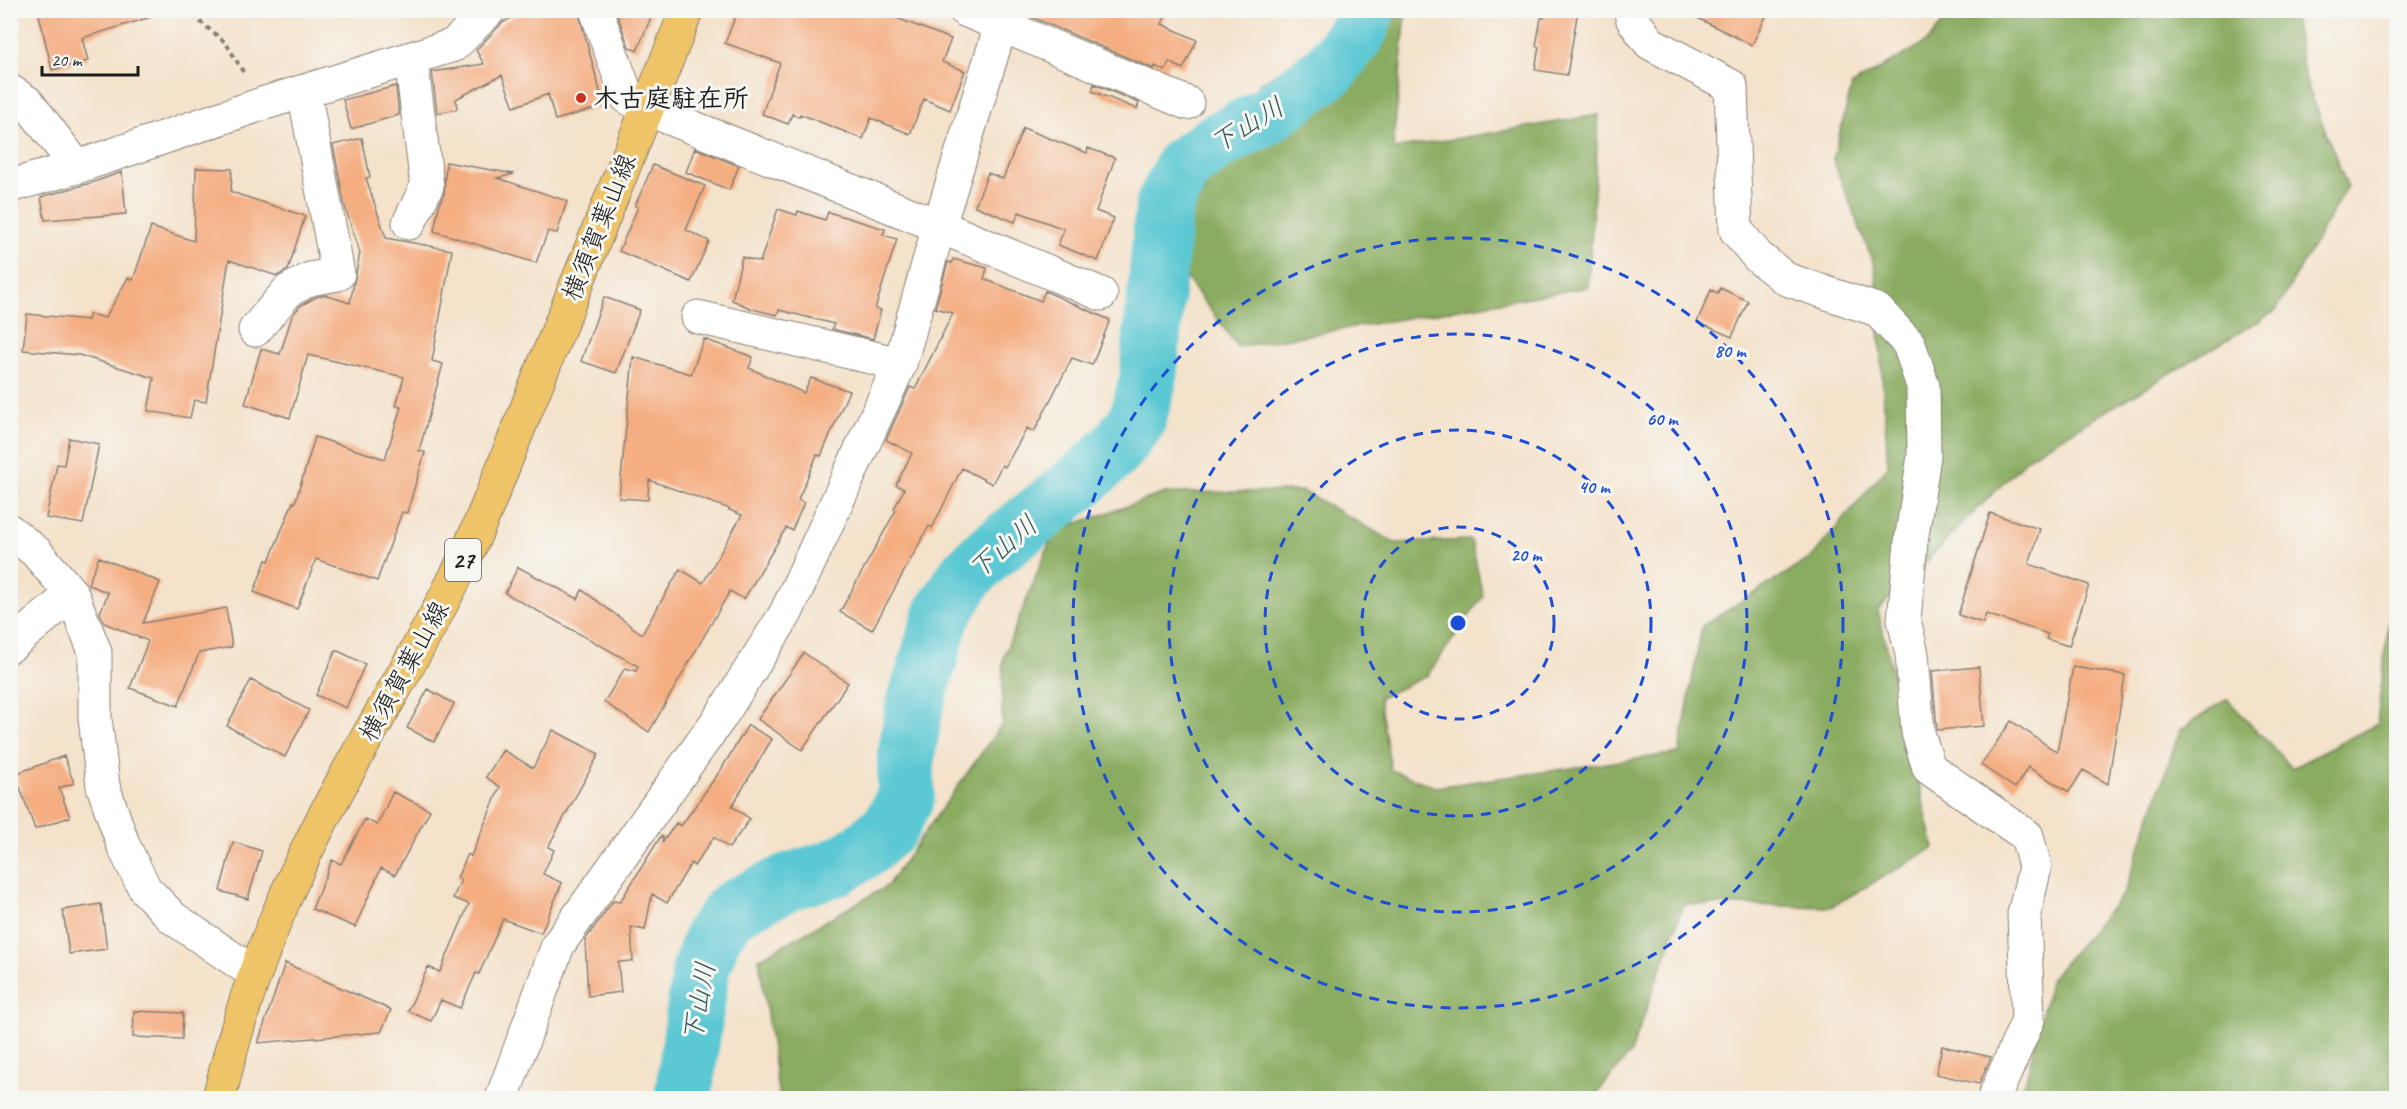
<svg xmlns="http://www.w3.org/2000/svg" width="2407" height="1109" viewBox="0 0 2407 1109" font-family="Caveat,'Klee One',sans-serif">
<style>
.forest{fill:#8aac61;stroke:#53643e;stroke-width:1.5}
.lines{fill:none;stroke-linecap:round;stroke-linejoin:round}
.river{stroke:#5cc8d3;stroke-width:58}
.building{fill:#f5ae82}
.minor-casing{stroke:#887f73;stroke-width:35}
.major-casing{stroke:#887f73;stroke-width:35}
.path{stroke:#887f73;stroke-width:4;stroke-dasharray:4.5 4.5;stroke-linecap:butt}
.minor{stroke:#fff;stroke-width:33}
.major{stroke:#efc469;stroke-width:33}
.ring{fill:none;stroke:#1d4ed8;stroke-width:3;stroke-dasharray:10 8}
.poi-dot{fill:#c8321e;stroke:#f6f6f2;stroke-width:2}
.labels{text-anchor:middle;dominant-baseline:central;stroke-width:6;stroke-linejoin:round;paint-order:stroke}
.shield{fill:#f6f6f2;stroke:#5d5d5c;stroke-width:1.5}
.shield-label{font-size:24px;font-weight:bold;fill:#1c1c1c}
.poi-label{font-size:26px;font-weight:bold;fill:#1c1c1c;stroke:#f6f6f2;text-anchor:start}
.street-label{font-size:26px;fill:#1c1c1c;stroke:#f6f6f2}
.water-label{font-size:27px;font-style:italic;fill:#32585c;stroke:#f6f6f2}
.centre{fill:#1d4ed8;stroke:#f6f6f2;stroke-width:3}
.ring-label{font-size:18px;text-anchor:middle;font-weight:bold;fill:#1d4ed8;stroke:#f6f6f2;stroke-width:6;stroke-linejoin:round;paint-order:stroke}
</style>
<rect width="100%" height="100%" fill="#f6f6f2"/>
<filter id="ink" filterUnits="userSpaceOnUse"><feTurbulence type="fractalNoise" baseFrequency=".0167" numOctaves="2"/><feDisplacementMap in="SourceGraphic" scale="12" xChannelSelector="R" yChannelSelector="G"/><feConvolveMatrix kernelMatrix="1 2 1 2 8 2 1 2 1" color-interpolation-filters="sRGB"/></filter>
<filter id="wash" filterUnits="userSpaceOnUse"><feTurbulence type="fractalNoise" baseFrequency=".008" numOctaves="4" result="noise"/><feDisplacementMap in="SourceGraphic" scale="24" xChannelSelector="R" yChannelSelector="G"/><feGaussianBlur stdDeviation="1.35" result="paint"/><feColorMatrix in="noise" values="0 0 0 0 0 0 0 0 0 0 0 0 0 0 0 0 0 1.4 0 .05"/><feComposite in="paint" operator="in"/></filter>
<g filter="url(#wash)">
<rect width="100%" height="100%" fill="#f4e2ca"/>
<!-- forest -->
<path class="forest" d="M1373,11H1406L1393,149L1599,115L1588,287L1238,347L1170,256L1259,84Z
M1952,11H2293L2305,79L2347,186L2276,311L2030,456L1878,610L1934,848L1831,907L1684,904L1631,1052L1593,1098H779L759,959L887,886L1002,724L1003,658L1054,531L1165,493L1303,491L1395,543L1471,540L1483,596L1427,676L1379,698L1391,770L1435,787L1679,753L1702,626L1811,558L1888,466L1875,267L1833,160L1852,85L1928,41Z
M2396,554V1098H2016L2025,1083L2051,978L2124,893L2180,730L2227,699L2292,768L2377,724Z"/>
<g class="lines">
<!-- river -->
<path class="river" d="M683,1098L701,968L713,935L733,909L788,882L834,868L863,851L891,826L906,796V758L914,708L942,615L966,576L988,554L1086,477L1116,449L1137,421L1148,380L1164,206L1184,165L1218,141L1266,116L1330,69L1359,30L1366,10"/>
</g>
<g id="blocks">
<!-- building -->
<path class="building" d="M38,10H150L151,17L82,38L88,61L52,70Z
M525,10H578L604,106L555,120L548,94L514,107L502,75L456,99L457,109L437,113L432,72L484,64L476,50L502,23Z
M618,10H654L637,51L629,47L617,14Z
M738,10H876L951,39L942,62L965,71L950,110L924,99L910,134L871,118L863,139L800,114L799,117L792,114L788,124L762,114L780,63L725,43Z
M1015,10H1168L1162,24L1197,40L1183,69L1169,62L1165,71L1155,66L1154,69Z
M1545,10H1578L1567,75L1535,70L1539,47L1536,46L1541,18H1544Z
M1681,10H1769L1752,45Z
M1094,84L1139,103L1137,109L1092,91Z
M396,86L399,115L351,129L343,100Z
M1023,128L1087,153L1088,148L1115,158L1096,211L1114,218L1098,261L1058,245L1064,229L1019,212L1015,222L975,206L988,173L1003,179Z
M362,138L370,177L366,178L386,238L452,250L432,361L443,364L419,451L425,452L407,513L402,512L377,581L316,559L297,609L254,592L266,560L269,561L293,502L295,503L315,437L385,459L401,407L396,406L404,377L308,355L290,418L245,404L261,349L280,354L292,316L300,306L316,297L325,295L350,303L360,253L345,207L333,145Z
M695,148L739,166L729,190L686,172Z
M446,162L514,174L497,178L567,201L557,233L548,231L536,263L434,231L439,205L444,194Z
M653,165L705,186L686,230L709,241L691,282L619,251L638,207L635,206Z
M196,168L232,169L231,192L305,216L288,270L277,276L229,260L206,402L194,400L190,418L148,411L154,378L79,355L23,350L27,314L88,320L90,314L105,318L128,278L133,280L151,227L194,241Z
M122,172L126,214L45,220L41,197L91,183Z
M778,209L797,215L798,211L825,220L828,212L885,229L883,235L897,239L875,309L881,310L873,339L832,329L834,324L779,310L777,315L752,309L732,300L742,257L760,262Z
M953,259L987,268L984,279L1041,301L1045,291L1110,320L1092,365L1072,358L1034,432L1027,428L1005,467L1002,465L992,484L962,468L932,528L929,526L872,630L840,612L896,510L894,509L904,489L896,485L912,453L886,440L910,387L915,389L953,313L935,308L948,262L952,263Z
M1720,288L1748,301L1732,337L1697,322L1711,290L1718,293Z
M604,297L640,310L616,373L581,361Z
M704,339L753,357L749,368L804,393L811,378L849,391L821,456L817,455L798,500L804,503L792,530L786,528L744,599L730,591L649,732L604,702L625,668L636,671L638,666L505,593L518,567L578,599L582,590L642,634L680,569L703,583L742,515L729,510L730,509L649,480L648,500L619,498L633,357L691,374Z
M69,438L99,444L83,524L46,518L57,464L64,465Z
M1990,513L2040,529L2029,564L2089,585L2069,646L2046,639L2048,634L1986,614L1983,623L1958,615Z
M99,557L160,582L143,623L226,608L232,647L199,653L178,706L130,688L148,641L104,623L100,613L108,593L88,584Z
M336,650L365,664L346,708L316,695Z
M804,653L848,683L802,750L758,719Z
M1979,667L1984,726L1937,730L1932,671Z
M2073,667L2125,675L2108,784L2083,770L2069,792L2028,767L2015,788L1981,765L2011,721L2057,752Z
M251,680L309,710L285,757L227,726Z
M428,689L454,704L434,742L407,728Z
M748,725L772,739L732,806L750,819L729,848L714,837L694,866L691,863L667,903L652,894L645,930L631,927L633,961L618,962L621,992L588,996L585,940L613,901L620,902L661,836L663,837L662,843L676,823L681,826L722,768Z
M553,730L599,754L548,847L554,850L543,874L562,883L541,933L503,919L479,974L476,973L460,1008L441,1000L431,1021L408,1011L428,967L440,972L469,904L453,898L461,880L457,878L468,854L471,856L500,787L486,777L503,750L533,768Z
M64,756L74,783L59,788L70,817L35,829L15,774Z
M393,792L430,810L395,875L381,868L355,927L312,909L332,860L341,864L365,819L377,825Z
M233,842L262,851L248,899L220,891Z
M101,904L107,949L69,954L63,910Z
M285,963L391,1010L381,1032L258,1043Z
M134,1011L183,1013L182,1039L133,1037Z
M1942,1046L1991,1057L1979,1084L1936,1074Z"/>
</g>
</g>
<g filter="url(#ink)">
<use href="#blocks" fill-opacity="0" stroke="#887f73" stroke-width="1.5"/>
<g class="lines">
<!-- minor casing -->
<g class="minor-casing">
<path id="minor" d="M965,10L1001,25L939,226L1101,294
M1630,10L1633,20L1650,43L1731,86L1736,230L1758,257L1786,279L1877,310L1909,344L1923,386L1924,456L1911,542L1904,620L1912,654L1918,733L1929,768L2027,836L2035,867L2024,914L2028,1020L1994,1098
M1001,25L1187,103
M10,91L27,102L77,167
M10,186L77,167L262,104L454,45L489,10
M409,223L427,186L411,59
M698,317L900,364
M255,330L288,291L310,279L338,274L304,91
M10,531L36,552L72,594L95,652V718L103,786L124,847L145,889L173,918L254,973
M10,646L72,594
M502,1098L558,945L721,716L786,613L900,364L939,226L647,109L627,97L596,10"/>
</g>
<!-- major casing -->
<g class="major-casing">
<path id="major" d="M219,1098C236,1024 257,961 288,891C335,783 402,684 455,578C467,555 477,531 487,507L687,10"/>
</g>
<!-- path -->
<path class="path" d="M186,10L226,43L245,75"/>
<!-- minor -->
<use href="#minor" class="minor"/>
<!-- major -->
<use href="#major" class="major"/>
</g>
</g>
<!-- distance rings -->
<g class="ring">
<circle cx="1458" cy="623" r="96"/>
<circle cx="1458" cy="623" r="193"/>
<circle cx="1458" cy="623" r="289"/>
<circle cx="1458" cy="623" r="385"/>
</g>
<!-- markers -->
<circle class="poi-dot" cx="581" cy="98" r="6"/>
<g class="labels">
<!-- shield labels -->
<rect class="shield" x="445" y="539" width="36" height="42" rx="4.5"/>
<g class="shield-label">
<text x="463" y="560">27</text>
</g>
<!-- poi labels -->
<g class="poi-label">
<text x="593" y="98">木古庭駐在所</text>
</g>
<!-- street labels -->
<g class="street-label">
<text transform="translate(599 227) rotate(-68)">横須賀葉山線</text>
<text transform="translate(404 671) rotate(-61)">横須賀葉山線</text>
</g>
<!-- water labels -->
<g class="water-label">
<text transform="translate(1247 125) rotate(-31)">下山川</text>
<text transform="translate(1003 547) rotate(-41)">下山川</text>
<text transform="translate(699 1002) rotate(-80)">下山川</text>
</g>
</g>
<circle cx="1458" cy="623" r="9" class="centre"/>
<g class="ring-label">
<text x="1730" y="357">80 m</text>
<text x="1662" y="425">60 m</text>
<text x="1594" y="493">40 m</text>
<text x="1526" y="561">20 m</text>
</g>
<!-- margin -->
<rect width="2407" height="1109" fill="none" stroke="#f6f6f2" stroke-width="36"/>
<!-- scale -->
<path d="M42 66v9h96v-9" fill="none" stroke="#1c1c1c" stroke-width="3"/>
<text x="51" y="66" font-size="18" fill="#1c1c1c" stroke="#f6f6f2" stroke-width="4.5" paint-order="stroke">20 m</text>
</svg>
